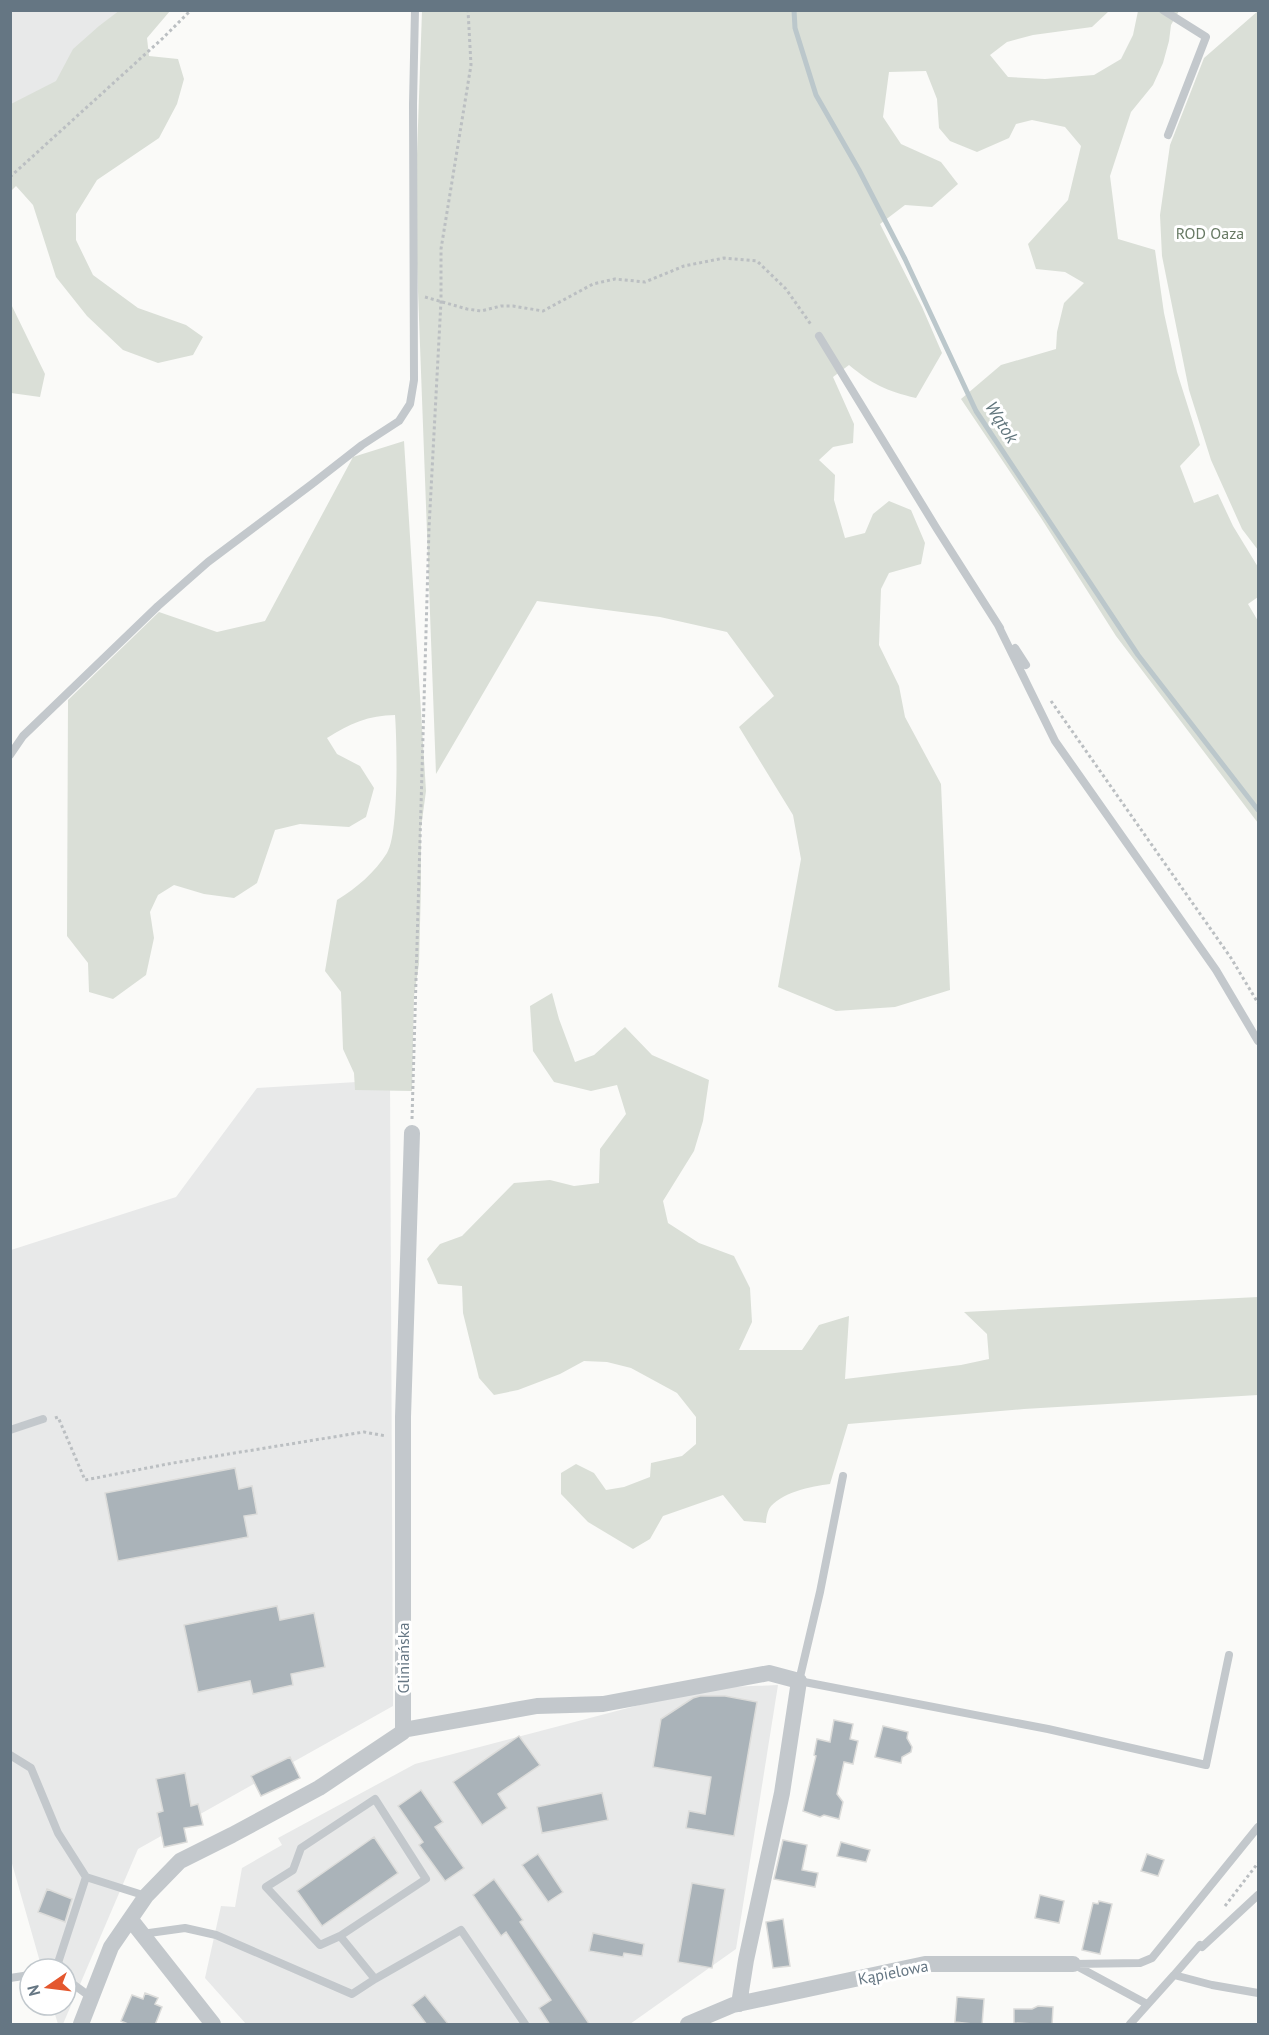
<svg xmlns="http://www.w3.org/2000/svg" width="1269" height="2035" viewBox="0 0 1269 2035" font-family="'PT Sans',sans-serif">
<style>
.built{fill:#e8e9e9}
.green{fill:#dadfd7}
.lines{fill:none;stroke-linecap:round;stroke-linejoin:round}
.stream{stroke:#bbc7cb;stroke-width:5}
.building{fill:#aab3b9;stroke:#dcdcda;stroke-width:1.5}
.path{stroke:#bbbfc2;stroke-width:3;stroke-dasharray:3 3;stroke-linecap:butt}
.service{stroke:#c3c8cc;stroke-width:8}
.minor{stroke:#c3c8cc;stroke-width:16}
.labels{text-anchor:middle;dominant-baseline:central;stroke-width:6;stroke-linejoin:round;paint-order:stroke}
.park-label{font-size:16px;fill:#687a64;stroke:#fff}
.street-label{font-size:16px;fill:#657683;stroke:#fff}
.water-label{font-size:18px;font-style:italic;fill:#60757c;stroke:#fff}
</style>
<rect width="100%" height="100%" fill="#fafaf8"/>
<!-- built -->
<path class="built" d="M11,11H144L11,131Z
M390,1080L393,1706L138,1849L63,2024H58L52,2005H66V1969H42L11,1860V1250L176,1197L257,1088Z
M778,1685L736,1949L630,2024H246L205,1978L221,1906L235,1907L242,1868L282,1845L278,1838L415,1764L704,1688Z"/>
<!-- green -->
<path class="green" d="M120,10L170,11L147,38L149,56L178,59L184,79L177,104L159,138L97,180L76,214V240L93,275L138,308L186,325L203,337L193,355L158,363L123,350L87,316L56,277L33,205L16,186L11,191V104L56,81L73,49L99,26Z
M422,11H1109L1092,27L1033,35L1007,42L990,55L1008,77L1045,79L1094,75L1121,59L1133,35L1138,11H1179L1171,25L1169,41L1163,63L1153,85L1131,112L1110,176L1118,239L1155,250L1164,313L1177,372L1200,445L1180,466L1194,503L1218,494L1233,526L1258,567V597L1248,604L1258,621V823L1116,636L1041,518L961,399L1001,365L1056,349L1057,332L1064,303L1084,283L1065,272L1036,269L1028,244L1068,200L1081,146L1065,127L1032,120L1016,124L1009,138L977,152L950,141L939,128L937,99L926,71L889,72L883,117L901,144L941,162L958,184L932,207L905,205L880,224L922,307L942,353L916,398C886,391 872,384 849,365L833,377L854,424L853,443L833,447L819,460L835,475L834,500L845,538L865,533L873,514L889,501L911,510L925,543L921,564L889,573L881,589L879,645L899,686L905,717L941,784L950,990L895,1007L836,1011L778,987L801,859L793,815L739,727L774,696L727,632L660,617L537,601L436,774L415,211Z
M1258,11V550L1242,529L1211,460L1189,390L1162,256L1160,215L1170,145L1204,58Z
M10,302L45,374L40,397L11,393Z
M404,441L426,791L421,828V885L419,964L414,996L412,1091L355,1090L354,1073L343,1049L341,992L325,971L337,900C357,888 375,872 387,853C399,834 397,741 395,715C369,715 349,724 327,738L337,754L360,766L374,788L366,817L349,827L300,824L275,830L257,883L234,898L204,894L174,885L158,895L150,912L154,938L146,975L113,999L89,992L88,963L67,936L68,700L159,612L217,632L265,621L353,457Z
M552,993L559,1019L575,1062L594,1055L625,1027L652,1055L709,1080L703,1121L694,1151L663,1201L668,1223L699,1243L734,1256L750,1288L752,1322L739,1350H802L819,1325L849,1316L845,1379L961,1365L989,1359L987,1334L964,1312L1258,1297V1395L1024,1409L848,1424L830,1484C812,1486 779,1493 769,1509C767,1513 766,1520 766,1523L744,1521L723,1495L663,1516L650,1539L633,1549L588,1522L561,1494V1473L576,1464L594,1473L606,1490L624,1487L650,1477L651,1463L682,1456L696,1444V1417L677,1393L631,1368L607,1362L584,1361L560,1374L518,1390L494,1395L479,1378L463,1313L462,1286L438,1284L427,1259L440,1244L462,1236L514,1183L550,1180L574,1186L599,1183L600,1149L626,1114L617,1085L591,1091L554,1082L533,1051L530,1006Z"/>
<g class="lines">
<!-- stream -->
<path class="stream" d="M794,10L795,28L816,95L859,170L905,259L976,411L1138,655L1258,810"/>
</g>
<!-- building -->
<path class="building" d="M235,1468L239,1489L252,1486L257,1514L244,1516L248,1537L118,1561L105,1493Z
M277,1606L280,1620L314,1613L325,1667L291,1674L293,1685L253,1694L250,1681L198,1692L184,1625Z
M700,1696H725L757,1702L734,1836L686,1828L689,1811L705,1814L711,1777L653,1767L661,1719L693,1698Z
M834,1720L853,1724L850,1739L858,1741L853,1764L844,1762L837,1794L843,1802L839,1819L824,1815L820,1817L803,1811L816,1756L814,1755L817,1739L830,1742Z
M883,1726L908,1732L907,1738L912,1747L911,1752L902,1757L901,1763L875,1757Z
M519,1736L540,1765L498,1794L507,1808L482,1825L453,1782Z
M290,1757L300,1778L261,1796L251,1776Z
M185,1773L191,1806L198,1804L203,1825L184,1828L187,1842L164,1847L157,1813L163,1811L156,1779Z
M421,1790L443,1822L435,1827L464,1868L445,1881L419,1845L423,1842L398,1806Z
M602,1793L608,1820L542,1833L537,1807Z
M374,1837L398,1873L322,1926L297,1891Z
M783,1840L807,1845L802,1870L818,1873L815,1887L774,1879Z
M841,1842L870,1850L866,1862L837,1856Z
M538,1854L563,1892L548,1902L522,1865Z
M1147,1854L1164,1860L1158,1876L1141,1871Z
M494,1879L523,1920L520,1922L590,2025H550L539,2008L551,2000L506,1932L501,1936L473,1895Z
M692,1883L725,1889L712,1968L678,1962Z
M47,1889L72,1899L65,1922L38,1912Z
M1040,1895L1064,1901L1059,1923L1035,1918Z
M1099,1901L1112,1904L1100,1954L1082,1950L1093,1903L1098,1904Z
M783,1919L790,1966L773,1968L766,1922Z
M593,1933L644,1944L642,1956L624,1953L623,1957L589,1951Z
M145,1993L158,1998L155,2004L162,2007L155,2025H130L121,2021L132,1995L143,1999Z
M425,1995L449,2025H427L412,2005Z
M957,1997L984,1999L982,2025L955,2022Z
M1038,2006L1053,2007L1052,2025L1014,2023V2009H1032Z"/>
<g class="lines">
<!-- path -->
<path class="path" d="M10,177L163,38L191,10
M425,297L467,309L481,311L501,306H513L543,311L593,284L615,279L645,282L684,266L724,258L757,261L786,289L812,326
M1051,701L1231,958L1258,1003
M412,1119L429,528L441,301V249L471,65L468,10
M55,1418L58,1417L85,1480L173,1463L364,1432L386,1436
M1225,1906L1258,1863"/>
<!-- service -->
<path class="service" d="M1163,10L1206,37L1168,135
M819,336L937,529L1000,628
M998,625L1055,741L1216,970L1258,1041
M1015,648L1026,665
M10,755L23,736L158,606L208,562L312,484L362,445L399,421L410,404L414,380L413,104L415,10
M10,1430L43,1419
M843,1476L820,1592L799,1681L1048,1729L1206,1765L1229,1655
M10,1755L31,1768L58,1833L86,1877L146,1896
M142,1934L185,1928L216,1935L352,1994L375,1979L340,1936L426,1879L375,1799L301,1848L293,1870L266,1887L320,1945L340,1936
M1073,1964L1140,1963L1152,1958L1258,1827
M1073,1964L1147,2004
M56,1969L86,1877
M1174,1975L1200,1945L1202,1947L1258,1895
M10,1978L30,1975
M66,1979L92,1998
M375,1979L461,1930L525,2024
M1130,2024L1174,1975L1212,1985L1258,1993"/>
<!-- minor -->
<path class="minor" d="M403,1730L537,1706L603,1704L769,1673L799,1681L782,1793L746,1960L739,2004
M131,1920L213,2024
M81,2024L111,1947L146,1896L180,1861L232,1835L319,1788L403,1732V1417L412,1133
M688,2024L733,2005L925,1964H1073"/>
</g>
<g class="labels">
<!-- park labels -->
<g class="park-label">
<text x="1210" y="233">ROD Oaza</text>
</g>
<!-- street labels -->
<g class="street-label">
<text transform="translate(403 1658) rotate(-90)">Gliniańska</text>
<text transform="translate(893 1972) rotate(-11)">Kąpielowa</text>
</g>
<!-- water labels -->
<g class="water-label">
<text transform="translate(1002 422) rotate(58)">Wątok</text>
</g>
</g>
<!-- border -->
<rect width="1269" height="2035" fill="none" stroke="#657683" stroke-width="24"/>
<!-- north arrow -->
<g transform="translate(48 1987) rotate(256)"><circle r="28" fill="#ffffff" stroke="#c1c8cd" stroke-width="1.5"/>
<path d="M0-4.5L10 22L0 15L-10 22Z" fill="#e4572e"/>
<text y="-9" font-size="16" font-weight="bold" text-anchor="middle" fill="#657683">N</text>
</g>
</svg>
